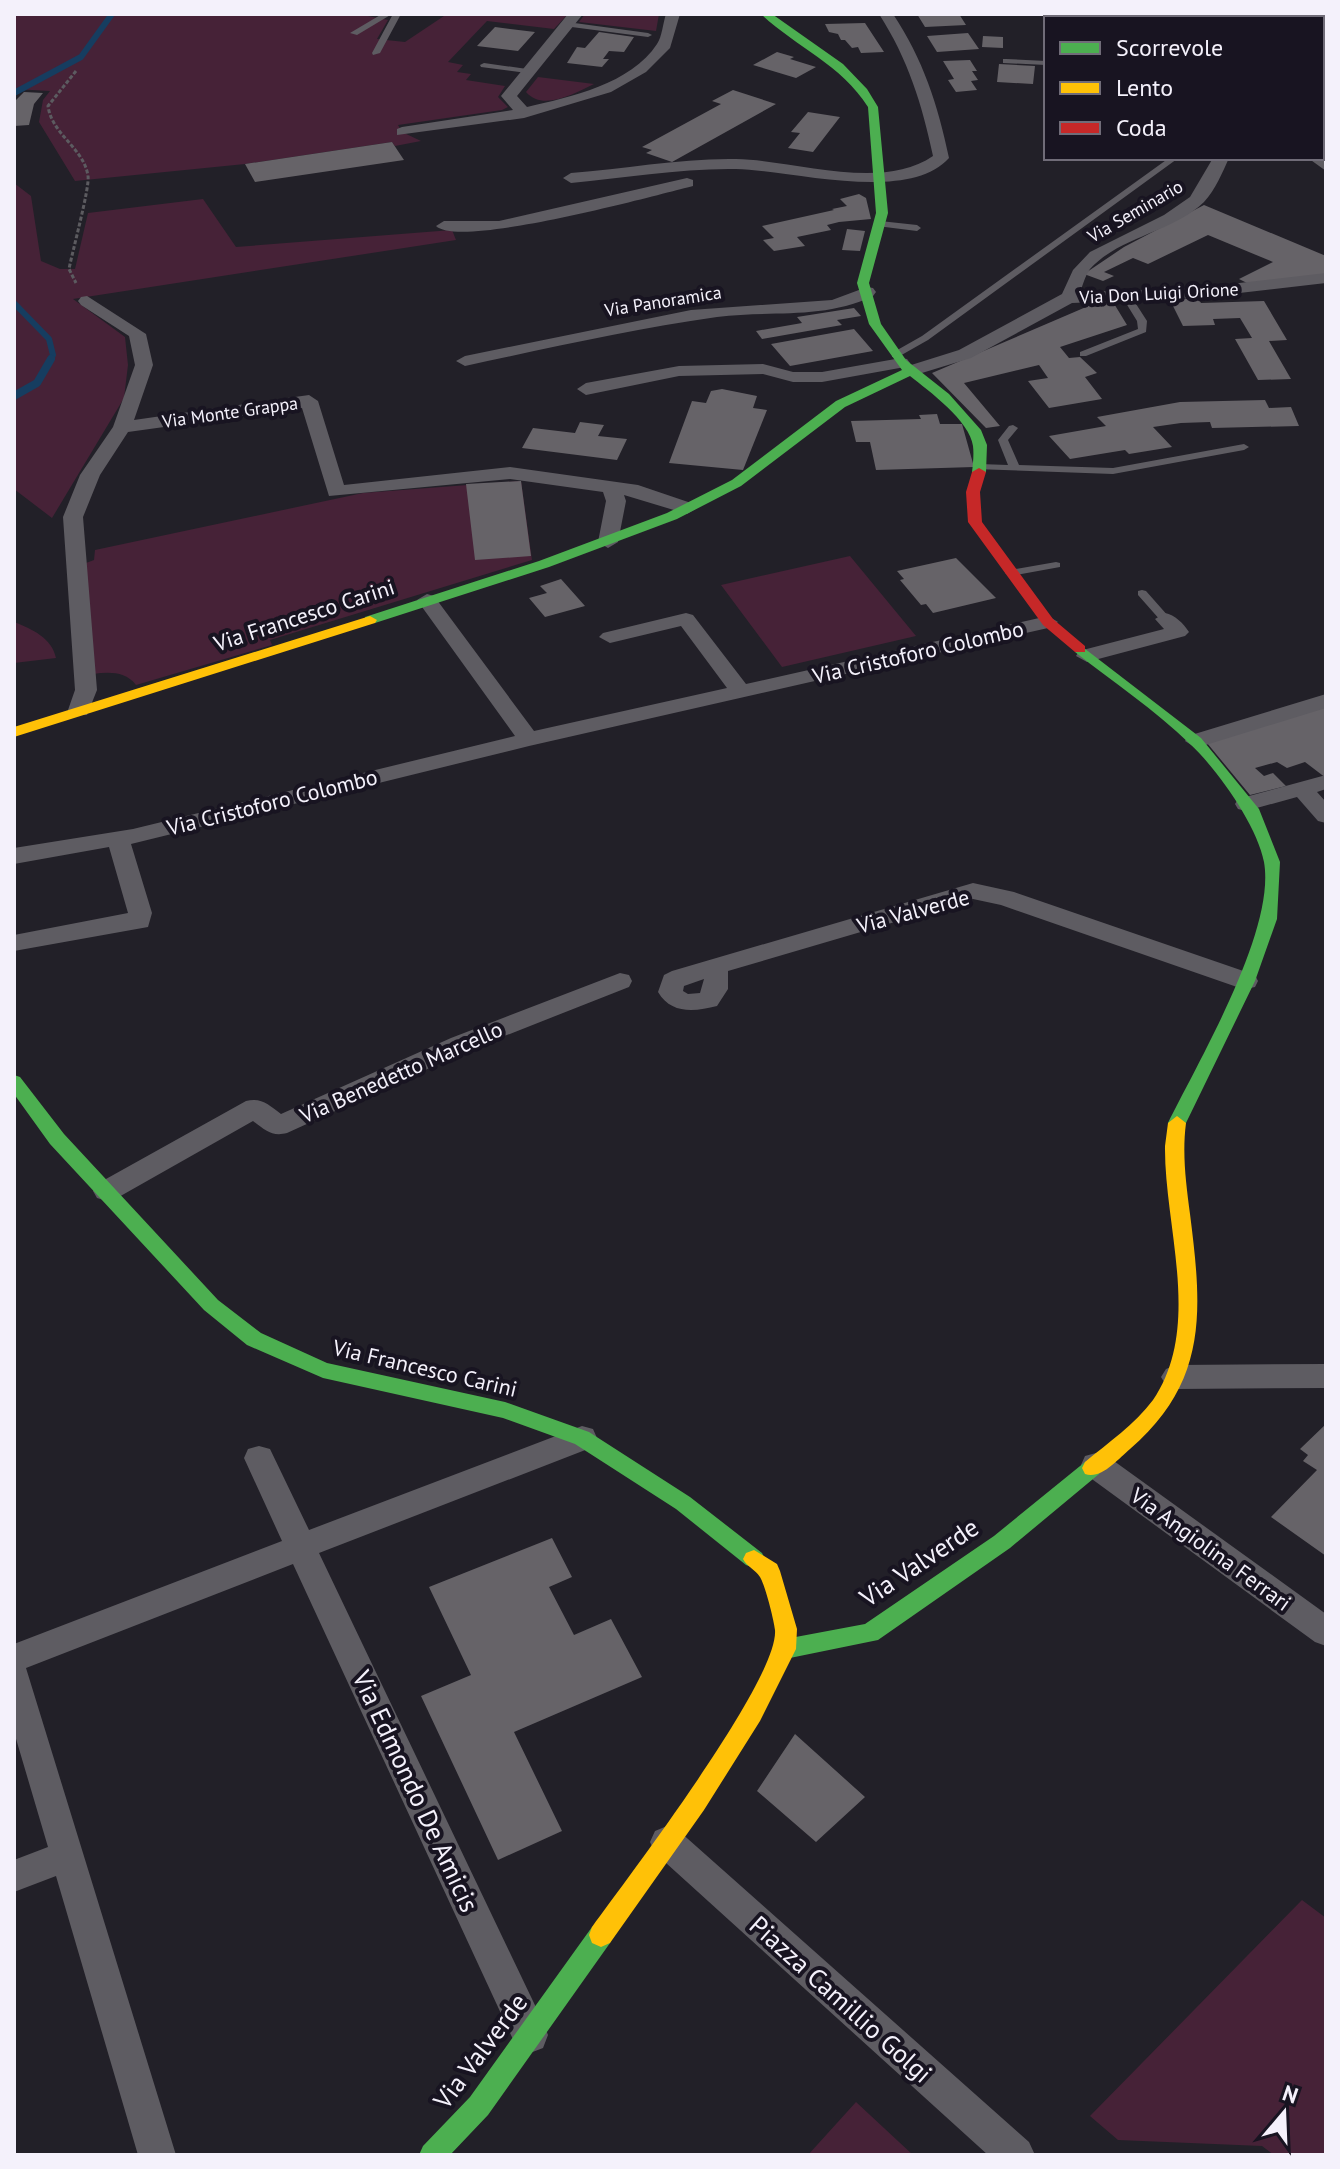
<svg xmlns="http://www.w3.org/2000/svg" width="1340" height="2169" viewBox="0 0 1340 2169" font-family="'PT Sans',sans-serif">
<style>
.green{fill:#462237}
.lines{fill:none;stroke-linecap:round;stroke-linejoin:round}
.stream-far1{stroke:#163d60;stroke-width:6}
.stream{stroke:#163d60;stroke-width:8}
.building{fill:#666368}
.path{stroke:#5c5b60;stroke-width:3;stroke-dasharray:4 2;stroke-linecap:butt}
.lane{fill:#5e5c62;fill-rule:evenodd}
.street{fill:#5e5c62;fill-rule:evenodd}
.fast{fill:#4caf50;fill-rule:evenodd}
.slow{fill:#ffc107;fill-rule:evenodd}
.jam{fill:#c62828;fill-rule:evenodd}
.labels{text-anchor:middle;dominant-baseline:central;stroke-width:8;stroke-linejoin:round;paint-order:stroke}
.far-street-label{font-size:18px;fill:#f4f1fb;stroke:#181421}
.street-label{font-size:22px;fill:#f4f1fb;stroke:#181421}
.near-street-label{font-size:26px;fill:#f4f1fb;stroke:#181421}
</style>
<rect width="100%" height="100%" fill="#222028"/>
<!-- green -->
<path class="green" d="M14,14H358L388,20L377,39L405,42L447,14H568L554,29L487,21L448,62L463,65L457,72L471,74L466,80L505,86L498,97L508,107L502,110L398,125L402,132L421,141L395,146L392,142L245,164L75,181L39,122L43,100L50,91L14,89Z
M585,14H659L656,31L579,22Z
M538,77L594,84C575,93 543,112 526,92Z
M14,183L31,196L41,261L60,269H75L88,213L203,199L236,247L452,230L456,240L73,299L125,337L128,365L124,398L52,518L14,489Z
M521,481L532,560L270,640L272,645L136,685C125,671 109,672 93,674L86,563L94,560L95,550L363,493Z
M850,556L916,636L782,667L721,585Z
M14,622C32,629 52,638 56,658L14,663Z
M1302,1900L1326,1918V2155H1274L1262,2146L1118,2140L1090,2116Z
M856,2102L913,2155H808Z"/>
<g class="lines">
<!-- stream-far1 -->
<path class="stream-far1" d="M14,93L81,57L112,14
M14,303L49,339L53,355L50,361"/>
<!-- stream -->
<path class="stream" d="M14,396L37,383L51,359"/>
</g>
<!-- building -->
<path class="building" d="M917,14H959L966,25L925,27Z
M865,23L884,52L861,53L858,47L852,48L845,40H841L838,34L829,32L825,24Z
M495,27L535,32L518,51L477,46Z
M599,32L634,37L624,52L609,51L603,59H609L602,67L567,63L577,47L585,48Z
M968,33L979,49L937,52L927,36Z
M983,36L1003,37V48L982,47Z
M777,52L794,57L790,59L816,67L796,78L753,65Z
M970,60L977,71H972L978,80L971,81L977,90L956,92L948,80L954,79L943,61Z
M999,64L1035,66L1033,84L997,82Z
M733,90L776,104L672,162L646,153L652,150L642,147L721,104L712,101Z
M24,92L43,93L34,104L29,125L14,126V102Z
M808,112L840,117L813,152L788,148L800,133L791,132Z
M392,142L404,160L255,182L245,164Z
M859,194L866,198L871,219L839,222L827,225L831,230L797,237L805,246L774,251L763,240L774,238L762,226L834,210L832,209L847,206L840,199Z
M1204,205L1326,256V274L1247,283L1239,279L1273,262L1208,235L1148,264L1133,258L1104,272L1114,276L1103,281L1084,274L1124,247Z
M847,229L865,231L860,251L842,250Z
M1198,298L1201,303L1264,301L1287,340L1269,341L1291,379L1258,380L1235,339L1252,338L1240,318L1213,319L1215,325L1183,326L1170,300Z
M1113,302L1127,325L1060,347L1069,358L1080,357L1097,373L1085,377L1102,399L1049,408L1028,381L1048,378L1039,365L964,383L1000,426L986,428L932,373L1093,304Z
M854,308L861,316L837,320L842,325L762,339L756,331L802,323L797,317Z
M854,329L873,351L790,366L771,344Z
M722,389L757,396L753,408L767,410L743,470L669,463L692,401L706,403L711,391Z
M1265,400L1269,408L1291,407L1299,426L1212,428L1210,422L1181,423L1153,427L1172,447L1129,454L1125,450L1070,459L1049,436L1106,426L1097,417L1180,402Z
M937,414L940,424H962L974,467L876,470L870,442H856L851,421L921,419L919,415Z
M580,422L604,425L598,436L627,439L617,460L522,448L533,428L575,433Z
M521,481L531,556L475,560L466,484Z
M956,558L996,598L933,613L926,604L921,605L900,580L904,579L897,571Z
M561,579L585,606L545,617L529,598L547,593L540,586Z
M1326,706V778L1305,762L1287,768L1277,762L1255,768L1264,776L1273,773L1286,786L1250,795L1207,743Z
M1326,1424V1556L1271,1517L1317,1470L1303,1461L1308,1455L1300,1449Z
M552,1538L572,1577L549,1587L574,1635L611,1619L642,1677L514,1732L562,1831L498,1860L421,1696L471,1675L429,1587Z
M795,1734L865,1797L816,1842L757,1791Z"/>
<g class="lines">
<!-- path -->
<path class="path" d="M76,71L48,106C52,135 84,148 88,176C90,187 72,253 69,269L76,283"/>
<!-- lane -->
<path class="lane" d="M382,14H392L357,35L350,33Z
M393,14H401L380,53L373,55L372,53Z
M1123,14H1131L1135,18H1127Z
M1326,19V24L1322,25V20Z
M567,22L648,33L652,35L648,37L564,26L563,24Z
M1006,59L1046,61V65L1003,63V59Z
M484,63L527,69L531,71L527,73L481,67L480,65Z
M1169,158L1177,159L928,340L898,357H892V353L922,336Z
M880,221L917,225L921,228L917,231L877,226V222Z
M1126,292L1129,293L1147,321L1146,332L1086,356H1080V352L1138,329L1137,321L1121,295Z
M1013,425L1018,428L1008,440L1019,465L1113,468L1244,444L1249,447L1244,450L1113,474L975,469V465L979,464L1008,465L998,440L1009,426Z
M1056,562L1060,563V567L1010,576L1005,573L1010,570Z
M1142,590L1146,591L1169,617V621H1161L1138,595V591Z"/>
<!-- street -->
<path class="street" d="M568,14H583L517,96L527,107C570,97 631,84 657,44C662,37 663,23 666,14H680L670,48L646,72L611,92L524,118L397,135V129L402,127L513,110L501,96Z
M879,14H893C923,59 938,105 949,158C908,204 791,170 736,169C683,168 624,178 571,183L563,178L571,173C625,169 681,158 736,159C795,160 881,192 933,156C922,104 908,59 879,14Z
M1076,14H1091L1094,18H1079Z
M1231,14H1245L1243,18H1229Z
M1326,69V77L1322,78V70Z
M1322,155L1326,158V171L1308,158H1322Z
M1213,158H1229C1222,173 1216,189 1204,202C1172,233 1120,236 1090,269C1085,276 1083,285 1080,292L1196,288L1326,273V283L1196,298L1072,303L971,358L912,376L906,375L903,371L905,367L822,382H793L763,374L679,376L586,395L577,389L586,383L679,366L763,364L793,372H822L901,358L907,359L910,363L908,366L959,350L1062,294L1073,270L1090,252L1164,215L1190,197Z
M687,178L693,180V186C653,196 460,249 436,226L444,221H499Z
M867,287L873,288L876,292L873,296C823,320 771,310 717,317C632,329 549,348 465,366L456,361L465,356L691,310L832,300Z
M87,296L146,334L153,365L134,420L309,395L318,401L344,485L510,467L638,485L694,504L697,508L687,514L624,495L626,501L618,542L608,548L598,542L606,501L603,492L510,479L329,496L302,408L128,432L100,475L83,517L97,690L87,715H71L68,710L75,690L63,517L80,475L113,427L135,365L129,336L81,305L78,301L81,297Z
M427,594L434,596L534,731L727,688L681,626L610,643L599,637L603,633L686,613L693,615L746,684L1048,616L1058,622L1048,628L529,746L131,844L152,913L148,927L14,951V935L128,913L109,847L14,864V848L133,829L515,736L417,600Z
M1165,613C1175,615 1183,623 1189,632L1185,636L1087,662L1076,656L1079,651L1164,629L1155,619Z
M1326,694V708L1196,748L1185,741L1188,736Z
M1326,775V789L1317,792L1326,802V823L1318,821L1297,797L1246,811L1238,809L1235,804L1238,799Z
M973,883L1014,892L1255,975L1258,981L1255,987L1246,989L1237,987L1001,905L973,899L728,971V989L717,1006C694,1012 671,1014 658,992L664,975L672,971ZM704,979L700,993L688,994L683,991L684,986Z
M620,973L629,975L632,981L629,987L469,1050L287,1133C272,1137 265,1130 253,1121L117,1198L107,1201L97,1198L93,1191L97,1184L246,1101C261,1097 269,1105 281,1114L451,1038Z
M1326,1364V1388L1176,1389L1166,1385L1161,1377L1166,1369L1176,1365Z
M582,1426L593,1429L597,1438L593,1447L319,1553L543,2022L548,2035L543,2048L530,2053L517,2048L293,1564L26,1668L176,2155H138L56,1876L14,1892V1860L48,1847L14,1732V1644L282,1541L244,1458L248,1449L259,1446L270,1449L309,1530Z
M1096,1453L1107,1456L1326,1614V1646L1315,1642L1085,1474L1081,1465L1085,1456Z
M667,1826L679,1831L1029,2142L1035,2155H988L655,1853L650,1842L655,1831Z"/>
<!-- fast -->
<path class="fast" d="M761,14H772L843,64L867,89L878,107L888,213L869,283L881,324L906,360L949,394L981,430L987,445L986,472L979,476L972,472C973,464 974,454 973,446C970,421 929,391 910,376L845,407L741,486L677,519L549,567L375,623H365V617L539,561L667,513L732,480L836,401L902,370L869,324L857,283L876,213L868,107C841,64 796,47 761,14Z
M1080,645L1201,738L1259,809L1280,862L1277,919L1255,981L1186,1123L1177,1130L1168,1123C1199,1060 1276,930 1264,862C1257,825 1217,769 1190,744C1155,710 1113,682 1075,652V646Z
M14,1075L20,1077L64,1134L218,1300L261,1333L327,1363L505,1402L589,1432L690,1497L762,1553L765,1559L762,1565L754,1568L746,1565L676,1509L575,1444L503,1418L323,1378L247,1345L204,1310L50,1144L14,1094Z
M1092,1459L1099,1462L1102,1468L1099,1474L1010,1548L878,1640L785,1659L777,1656L774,1649L777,1642L785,1639L865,1624L994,1536L1085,1462Z
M601,1923L610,1927L613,1935L610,1943L488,2115L450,2155H419L423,2146L470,2097L592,1927Z"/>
<!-- slow -->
<path class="slow" d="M370,616L377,620L375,623L14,737V727Z
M1177,1116L1186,1123C1182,1154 1186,1183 1190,1214C1202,1309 1209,1381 1130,1449C1118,1459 1101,1480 1085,1474L1082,1468L1085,1462C1108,1443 1135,1424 1153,1400C1203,1326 1164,1227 1165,1146L1168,1123Z
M754,1550L777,1564L780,1571L797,1629L796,1649L760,1721L704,1810L610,1943L601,1947L592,1943L589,1935L592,1927C628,1877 779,1680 775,1630C774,1620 765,1585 760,1577C755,1569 747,1567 743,1559L746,1553Z"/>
<!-- jam -->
<path class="jam" d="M979,468L986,472L980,492L982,522L1053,619L1085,646V652H1075L1043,625L968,522L966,492L972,472Z"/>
</g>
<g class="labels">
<!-- far-street labels -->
<g class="far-street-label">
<text transform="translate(1135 211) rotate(-30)">Via Seminario</text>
<text transform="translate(1159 293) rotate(-3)">Via Don Luigi Orione</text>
<text transform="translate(663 301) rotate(-9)">Via Panoramica</text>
<text transform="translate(230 412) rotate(-8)">Via Monte Grappa</text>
</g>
<!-- street labels -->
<g class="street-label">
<text transform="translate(304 615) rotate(-18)">Via Francesco Carini</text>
<text transform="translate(918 652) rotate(-13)">Via Cristoforo Colombo</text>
<text transform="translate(272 802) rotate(-14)">Via Cristoforo Colombo</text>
<text transform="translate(913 911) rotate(-15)">Via Valverde</text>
<text transform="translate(401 1072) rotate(-24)">Via Benedetto Marcello</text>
<text transform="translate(425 1368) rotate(13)">Via Francesco Carini</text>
<text transform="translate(1211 1549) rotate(36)">Via Angiolina Ferrari</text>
</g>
<!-- near-street labels -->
<g class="near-street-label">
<text transform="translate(919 1562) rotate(-34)">Via Valverde</text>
<text transform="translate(416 1791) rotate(65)">Via Edmondo De Amicis</text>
<text transform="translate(841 1999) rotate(42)">Piazza Camillio Golgi</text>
<text transform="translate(480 2051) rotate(-53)">Via Valverde</text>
</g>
</g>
<!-- border -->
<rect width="1340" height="2169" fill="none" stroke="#f4f1fb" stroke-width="32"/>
<!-- legend -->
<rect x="1044" y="16" width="280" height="144" fill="#181421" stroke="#706c78" stroke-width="2"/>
<rect x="1060" y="42" width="40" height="12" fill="#4caf50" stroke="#706c78" stroke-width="2"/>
<text x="1116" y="56" font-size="24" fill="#f4f1fb">Scorrevole</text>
<rect x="1060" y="82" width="40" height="12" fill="#ffc107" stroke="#706c78" stroke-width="2"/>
<text x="1116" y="96" font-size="24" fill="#f4f1fb">Lento</text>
<rect x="1060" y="122" width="40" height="12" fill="#c62828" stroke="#706c78" stroke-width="2"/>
<text x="1116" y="136" font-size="24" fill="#f4f1fb">Coda</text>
<!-- north arrow -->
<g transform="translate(1284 2113) rotate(19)" stroke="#181421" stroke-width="6" paint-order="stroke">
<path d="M0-6L14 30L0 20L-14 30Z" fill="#f4f1fb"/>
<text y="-12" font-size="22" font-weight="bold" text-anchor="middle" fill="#f4f1fb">N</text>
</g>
</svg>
